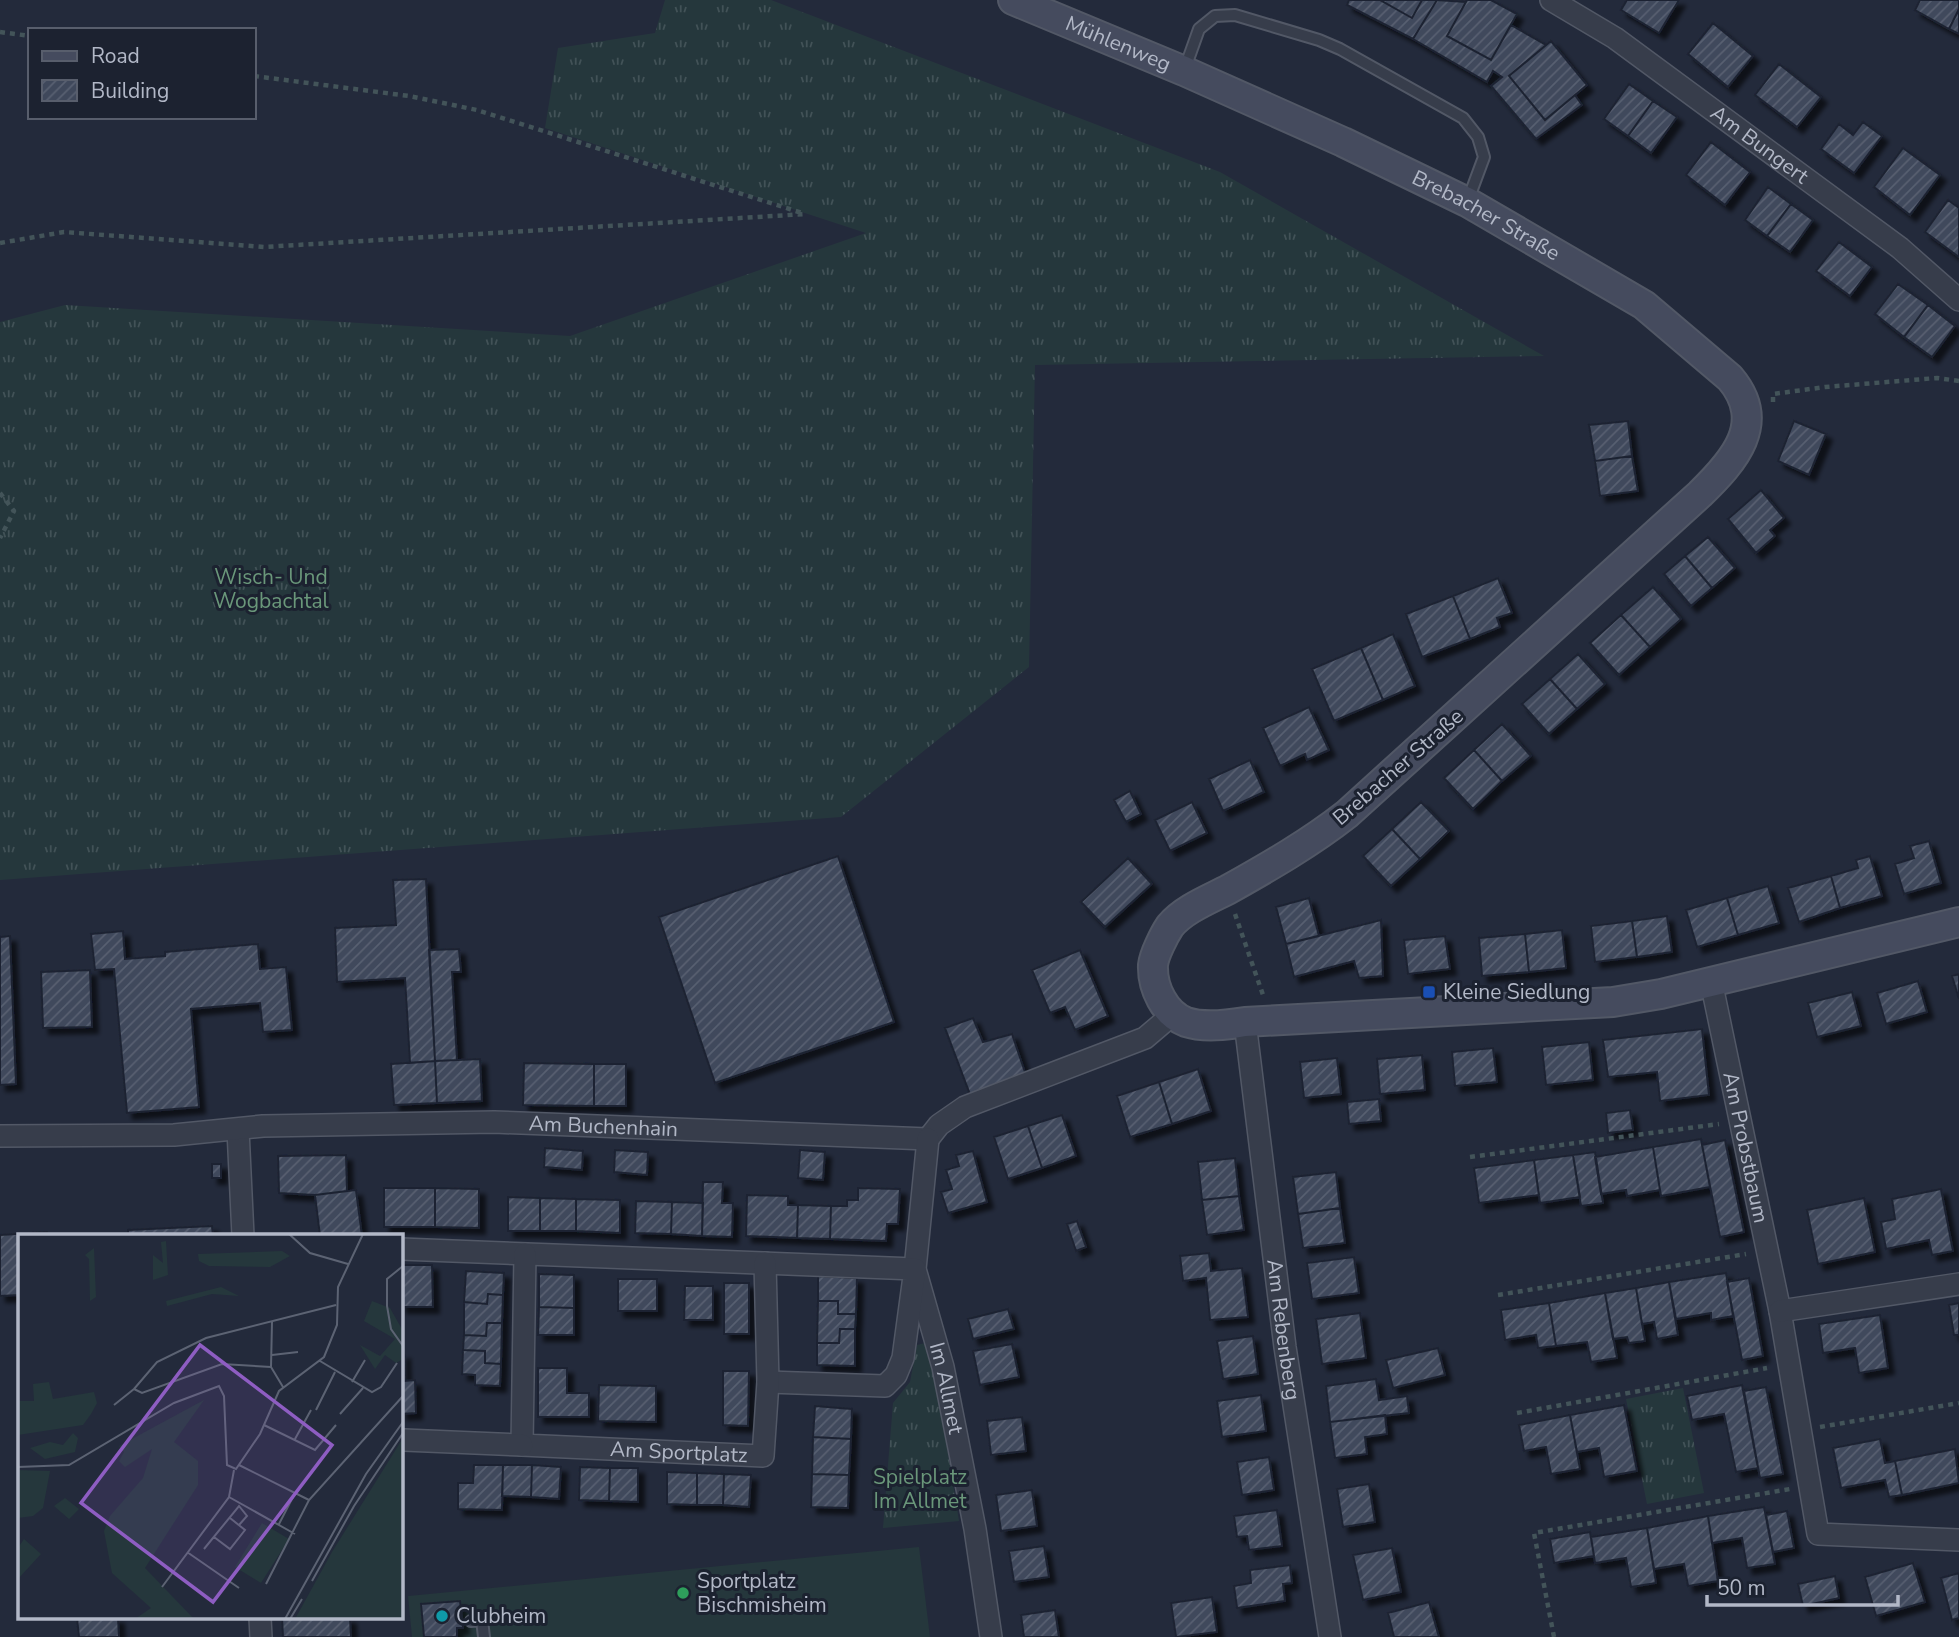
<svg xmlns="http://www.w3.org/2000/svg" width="1959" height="1637" viewBox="0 0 1959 1637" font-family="'Nunito Sans',sans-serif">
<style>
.grass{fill:url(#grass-tufts)}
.garden{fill:#25373c}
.building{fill:url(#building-hatch);stroke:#1e2432;stroke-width:2;filter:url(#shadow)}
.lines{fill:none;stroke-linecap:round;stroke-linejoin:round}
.lane-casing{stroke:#525866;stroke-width:14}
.street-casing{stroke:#525866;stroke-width:24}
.secondary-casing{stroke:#525866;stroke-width:32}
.path{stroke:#435459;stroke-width:4.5;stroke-dasharray:5 5;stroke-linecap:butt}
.lane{stroke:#373d4b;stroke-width:10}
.street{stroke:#373d4b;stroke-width:21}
.secondary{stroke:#454b5e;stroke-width:28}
.transit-dot{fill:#1a4fb4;stroke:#1c2230;stroke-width:2.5}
.leisure-dot{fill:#2e9e5b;stroke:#1c2230;stroke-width:2.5}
.culture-dot{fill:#0f9aa8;stroke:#1c2230;stroke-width:2.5}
.labels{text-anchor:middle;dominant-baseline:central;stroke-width:6;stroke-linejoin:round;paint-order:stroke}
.street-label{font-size:21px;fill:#b2b8c7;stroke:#1c2230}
.park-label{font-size:21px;fill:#6a977a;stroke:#1c2230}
.poi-label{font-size:21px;fill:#b2b8c7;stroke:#1c2230;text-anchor:start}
.inset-road{fill:none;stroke:#5c6373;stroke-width:2}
.view{fill:#8e5dc2;fill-opacity:0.15;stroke:#8e5dc2;stroke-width:3.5}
.inset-edge{fill:none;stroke:#b2b8c7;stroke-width:3.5}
</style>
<defs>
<pattern id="grass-tufts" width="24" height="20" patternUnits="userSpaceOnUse" patternTransform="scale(1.75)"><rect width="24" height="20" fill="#25373c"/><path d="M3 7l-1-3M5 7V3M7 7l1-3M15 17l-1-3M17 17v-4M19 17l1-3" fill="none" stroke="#425257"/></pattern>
<pattern id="building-hatch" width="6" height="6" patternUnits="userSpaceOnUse" patternTransform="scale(1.75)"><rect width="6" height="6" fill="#3f485b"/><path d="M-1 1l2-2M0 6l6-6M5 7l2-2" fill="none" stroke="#586071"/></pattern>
<filter id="shadow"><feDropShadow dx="6" dy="6" stdDeviation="2" flood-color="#0009"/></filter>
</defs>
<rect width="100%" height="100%" fill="#232a3b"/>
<!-- grass -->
<path class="grass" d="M665,0H771L1220,172L1544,356L1035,365L1029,667L841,817L0,880V322L65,305L570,336L866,233L545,128L558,48L655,33Z
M930,1342L959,1521L883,1528L893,1403L910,1382L917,1345Z
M1683,1388L1704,1493L1647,1504L1626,1399Z"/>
<!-- garden -->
<path class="garden" d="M919,1547L930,1637H412L408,1596Z"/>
<!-- building -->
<path class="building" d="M1349,0H1380L1412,18L1422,0H1437L1413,39L1347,5Z
M1380,0H1422L1412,18Z
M1437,0L1466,2L1447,36L1491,60L1511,25L1546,45L1509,76L1545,120L1575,95L1582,105L1536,139L1491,86L1502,77L1493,71L1487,82L1413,39Z
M1467,0H1491L1517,14L1491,60L1447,36Z
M1627,0H1679L1659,33L1621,10Z
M1920,0H1959V9L1949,29L1915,10Z
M1959,9V34L1949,29Z
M1713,23L1753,56L1728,87L1688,54Z
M1551,41L1587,85L1545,120L1509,76Z
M1779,64L1821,97L1797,127L1755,95Z
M1629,84L1653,101L1628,136L1604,119Z
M1653,101L1677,117L1651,153L1628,136Z
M1863,122L1882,136L1854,173L1821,149L1839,124L1853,135Z
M1711,142L1750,172L1725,205L1686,175Z
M1903,148L1940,175L1910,215L1874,187Z
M1768,187L1791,204L1767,236L1745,220Z
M1948,200L1959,208V257L1925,232Z
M1791,204L1813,220L1790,252L1767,236Z
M1839,242L1872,267L1850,296L1816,271Z
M1898,284L1928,305L1904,337L1875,314Z
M1928,305L1955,326L1932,357L1904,337Z
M1628,421L1632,456L1595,461L1589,425Z
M1794,421L1826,434L1809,475L1778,461Z
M1632,456L1638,491L1600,496L1595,461Z
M1761,490L1784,518L1770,530L1775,536L1756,553L1728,519Z
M1708,537L1735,568L1712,588L1685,556Z
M1685,556L1712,588L1691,606L1664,574Z
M1498,578L1512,613L1497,618L1500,627L1470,639L1453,596Z
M1653,587L1681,619L1650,647L1621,615Z
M1453,596L1470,639L1422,657L1406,614Z
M1621,615L1650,647L1619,675L1590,643Z
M1393,634L1415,686L1383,700L1361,648Z
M1361,648L1383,700L1334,721L1312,669Z
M1578,654L1605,684L1577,709L1550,679Z
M1550,679L1577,709L1549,734L1522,704Z
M1309,707L1329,750L1307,760L1305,754L1280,766L1263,728Z
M1502,724L1531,756L1502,781L1474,750Z
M1474,750L1502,781L1473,809L1444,778Z
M1250,760L1264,792L1223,811L1209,779Z
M1130,791L1141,814L1126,822L1114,800Z
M1192,802L1207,833L1170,851L1155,820Z
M1421,802L1449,831L1420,859L1392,829Z
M1392,829L1420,859L1391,886L1363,856Z
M1929,841L1941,883L1904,894L1895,864L1914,858L1910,846Z
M838,856L894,1022L715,1083L659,917Z
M1870,856L1882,896L1840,908L1831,876L1858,868L1856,860Z
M1128,858L1152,884L1105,927L1081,902Z
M1831,876L1840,908L1799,922L1788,888Z
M426,879L435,1061L410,1063L405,978L337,982L335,928L396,925L393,880Z
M1768,886L1779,923L1738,935L1727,898Z
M1309,898L1319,936L1286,944L1276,907Z
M1727,898L1738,935L1697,947L1686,910Z
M1667,916L1672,952L1637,957L1632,921Z
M1381,920L1383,976L1359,978L1354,961L1294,977L1286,944Z
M1632,921L1637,957L1595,962L1591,926Z
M1562,930L1566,968L1529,972L1525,934Z
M123,931L125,959L165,956V952L258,944L260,969L286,967L292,1030L263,1032L260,1003L191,1009L199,1107L127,1113L114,969L95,970L91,934Z
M1525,934L1529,972L1482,976L1479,938Z
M10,936L16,1084L0,1085V937Z
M1445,936L1450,969L1408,974L1404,940Z
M459,949L461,972H452L457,1060L435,1061L429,950Z
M1080,950L1108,1016L1075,1030L1065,1007L1050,1013L1032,970Z
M90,970L92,1027L43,1028L41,972Z
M1959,974V999L1952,976Z
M1918,981L1927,1012L1886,1024L1877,993Z
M1852,992L1861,1026L1817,1037L1808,1003Z
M973,1018L983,1042L1012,1034L1027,1078L971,1097L945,1028Z
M1702,1029L1709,1095L1660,1101L1657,1072L1608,1077L1603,1040Z
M1589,1042L1593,1080L1546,1085L1542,1047Z
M1493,1048L1497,1082L1455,1086L1452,1052Z
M1422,1055L1425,1090L1380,1094L1377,1059Z
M1337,1058L1341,1094L1304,1098L1300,1062Z
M480,1059L482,1101L437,1103L435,1061Z
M435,1061L437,1103L394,1105L391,1064Z
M524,1063L594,1064V1106L523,1105Z
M594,1064H626V1106H594Z
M1198,1069L1211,1111L1172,1124L1159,1082Z
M1159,1082L1172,1124L1130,1137L1117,1096Z
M1379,1099L1381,1121L1349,1124L1347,1102Z
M1630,1110L1633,1130L1608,1133L1606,1113Z
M1062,1115L1076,1156L1042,1168L1028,1126Z
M1028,1126L1042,1168L1008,1179L994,1137Z
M1701,1139L1710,1187L1661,1196L1653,1147Z
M1725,1140L1744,1232L1720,1237L1702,1145Z
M1653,1147L1660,1190L1627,1196L1626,1190L1601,1194L1595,1157Z
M545,1148L583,1151L582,1170L544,1167Z
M615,1150L648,1152L647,1175L614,1172Z
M800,1150L825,1152L823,1180L798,1178Z
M973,1151L987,1202L948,1213L941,1192L952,1189L946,1170L959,1166L956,1155Z
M1595,1152L1603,1203L1581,1206L1573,1155Z
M346,1155L347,1191L315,1195L279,1193L278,1156Z
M1573,1155L1580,1197L1540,1203L1534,1160Z
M1235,1158L1239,1196L1202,1200L1198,1162Z
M1534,1160L1539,1195L1479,1203L1474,1168Z
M212,1164H221V1178H212Z
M1336,1172L1340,1208L1298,1214L1293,1177Z
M703,1182H723L722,1203H733L732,1237L702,1236Z
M384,1188H435V1227H384Z
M435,1188L479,1189V1228L435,1227Z
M858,1188L900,1189L898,1224H887L886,1241L830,1239L831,1206H847V1200H858Z
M1941,1189L1953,1251L1932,1255L1929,1240L1886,1249L1881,1222L1895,1219L1892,1199Z
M356,1190L362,1236H320L315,1195Z
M747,1195L788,1196V1205H798L797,1238L746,1236Z
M1239,1196L1244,1230L1207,1235L1202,1200Z
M508,1197L540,1198V1231H508Z
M540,1198L576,1199V1231H540Z
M1864,1198L1875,1252L1818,1264L1807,1210Z
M576,1199L620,1200V1233L576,1231Z
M636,1201L672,1202L671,1234L635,1233Z
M672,1202L703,1203L702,1236L671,1234Z
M798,1205L831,1206L830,1239L797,1238Z
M1340,1208L1345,1243L1303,1248L1298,1214Z
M1077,1221L1086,1247L1076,1251L1067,1224Z
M212,1226L213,1236H128V1230Z
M47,1232L48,1236H19V1295L0,1296V1235Z
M1209,1253L1211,1271L1242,1268L1248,1317L1210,1320L1206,1278L1183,1281L1180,1256Z
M1354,1257L1359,1293L1312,1299L1307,1263Z
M401,1265H432L433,1307H401Z
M466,1271L504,1273L503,1295L488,1294L487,1304L464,1302Z
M1726,1273L1733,1316L1711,1320V1313L1676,1319L1669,1282Z
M539,1274L574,1275V1308L539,1307Z
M818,1276L857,1278L856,1314H838V1301H818Z
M1749,1278L1763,1356L1742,1360L1727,1282Z
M618,1279H657V1311H618Z
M1669,1282L1678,1335L1657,1339L1654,1322L1642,1324L1636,1288Z
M724,1283H749V1334H724Z
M685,1286H713V1320H684Z
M1636,1288L1645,1341L1629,1343L1627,1337L1613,1339L1605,1293Z
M1605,1293L1617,1358L1591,1362L1587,1342L1556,1346L1549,1303Z
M488,1294L503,1295L502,1323H487L486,1336L464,1335V1302L487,1304Z
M818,1301H838V1314H856L855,1329H840L839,1343H817Z
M1549,1303L1556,1346L1538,1348L1536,1335L1505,1340L1501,1310Z
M1959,1303V1335H1954L1949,1305Z
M539,1307L574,1308V1335H538Z
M1008,1309L1014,1329L973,1339L968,1319Z
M1360,1313L1366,1358L1322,1364L1316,1319Z
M1880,1315L1888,1368L1859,1373L1855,1348L1823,1353L1819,1324Z
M487,1323H502L501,1364L485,1363V1351L463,1350L464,1335L486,1336Z
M840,1329H855V1366L817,1365V1343H839Z
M1253,1336L1258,1374L1223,1379L1217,1341Z
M1012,1344L1019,1377L980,1385L973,1351Z
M1438,1348L1445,1375L1393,1388L1386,1360Z
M463,1350L485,1351V1363L501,1364L500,1386L475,1385V1375L462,1374Z
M404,1353L405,1381L415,1380L416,1413L401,1414V1354Z
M538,1368H567V1393H589V1417H538Z
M723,1371H749L748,1426L723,1425Z
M1376,1379L1379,1400L1407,1396L1409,1413L1330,1422L1326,1386Z
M599,1385L656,1386V1422L598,1421Z
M1742,1385L1758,1468L1736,1472L1724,1414L1692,1420L1687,1396Z
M1766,1387L1783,1474L1760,1478L1744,1391Z
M1261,1395L1266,1431L1222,1437L1217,1401Z
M1624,1405L1637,1471L1604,1477L1599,1448L1577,1452L1570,1415Z
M815,1406L852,1409L851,1439L813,1437Z
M1385,1415L1387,1434L1365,1437L1367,1454L1335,1458L1330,1422Z
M1570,1415L1580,1469L1551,1474L1546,1447L1524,1451L1519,1425Z
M1022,1417L1026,1451L991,1455L987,1421Z
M813,1437L851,1439L849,1475L812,1474Z
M1880,1439L1885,1463L1895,1461L1902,1495L1889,1497L1885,1480L1841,1488L1833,1448Z
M1955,1449L1959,1483L1902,1495L1895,1461Z
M1269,1457L1274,1490L1242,1495L1237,1462Z
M474,1465H503L502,1510L458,1509V1483H473Z
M503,1465H532L531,1497L502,1496Z
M532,1465L561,1467L559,1499L531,1497Z
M580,1467L610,1468L609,1501L579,1500Z
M610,1468H638V1502L609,1501Z
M667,1472L697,1473V1505L667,1504Z
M697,1473L724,1474L723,1505H697Z
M724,1474L751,1475L749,1507L723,1505Z
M812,1474L849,1475L848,1508L811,1507Z
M1369,1484L1375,1522L1343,1527L1337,1489Z
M1032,1490L1037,1526L1001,1531L996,1495Z
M1764,1507L1775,1564L1747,1568L1742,1538L1712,1543L1708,1516Z
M1277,1510L1282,1546L1249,1550L1247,1536L1237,1537L1234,1516Z
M1787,1511L1794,1548L1773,1552L1766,1515Z
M1708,1516L1718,1581L1688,1586L1684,1564L1654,1569L1647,1528Z
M1647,1528L1656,1583L1631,1587L1626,1558L1595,1563L1591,1537Z
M1590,1532L1594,1556L1554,1563L1550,1539Z
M1044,1546L1049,1577L1014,1582L1009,1551Z
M1392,1548L1401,1592L1363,1600L1353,1555Z
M1913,1563L1925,1602L1876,1616L1865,1577Z
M1290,1565L1292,1583L1283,1584L1285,1601L1237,1608L1234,1586L1251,1583L1250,1570Z
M1959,1573V1618L1952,1620L1941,1578Z
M1835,1576L1839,1598L1803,1606L1798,1584Z
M1212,1597L1217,1632L1176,1637L1171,1603Z
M460,1601L463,1628H457V1637H424L421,1604Z
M1429,1602L1439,1637H1394L1388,1613Z
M1055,1610L1059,1637H1024L1021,1615Z
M77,1618H118L119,1637H79Z
M282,1618H350L351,1637H283Z"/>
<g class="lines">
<!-- lane casing -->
<g class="lane-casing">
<path id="lane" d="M1184,71L1199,29L1215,16L1235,15L1319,40L1340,49L1463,118L1478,137L1484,157L1468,200
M471,1621L482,1620L484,1637"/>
</g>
<!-- street casing -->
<g class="street-casing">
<g id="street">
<path id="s1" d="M1551,0L1615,38L1900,248L1959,300"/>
<path id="s2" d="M1711,981L1780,1311L1818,1534L1959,1540"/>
<path id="s3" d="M1245,1022L1285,1347L1330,1637"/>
<path d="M238,1130L243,1236"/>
<path id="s4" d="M0,1136L174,1135L263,1126L494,1122L928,1139L939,1125L965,1107L1145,1038L1172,1015"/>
<path id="s5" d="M928,1139L915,1269L943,1367L975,1529L991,1637"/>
<path d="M401,1249L915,1269L903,1358L896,1375L885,1386L768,1382"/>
<path id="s6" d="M525,1254L522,1445L763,1456L768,1382L765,1263"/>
<path d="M1780,1311L1959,1284"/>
<path d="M404,1440L522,1445"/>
<path d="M260,1618L261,1637"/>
</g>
</g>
<!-- secondary casing -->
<g class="secondary-casing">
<g id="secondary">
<path id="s7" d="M1013,0L1184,71L1343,142L1467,202L1644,305L1730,378C1768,423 1734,461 1700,494L1347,814C1310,843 1270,866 1229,889C1210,899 1184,909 1170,926C1164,935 1154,955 1153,965C1152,988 1165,1014 1186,1022C1204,1028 1227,1025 1245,1022L1613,1002L1661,994L1959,922"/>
</g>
</g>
<!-- path -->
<path class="path" d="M0,32L30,36
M254,76L409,96L477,110L802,213
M0,243L64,232L264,247L806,214
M1773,402V394L1825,387L1937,378L1959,381
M0,493L14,511L0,538
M1235,914L1263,995
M1470,1157L1719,1124
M1498,1295L1746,1254
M1517,1413L1767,1368
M1820,1427L1959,1403
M1554,1637L1534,1533L1790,1489"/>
<!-- lane -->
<use href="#lane" class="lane"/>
<!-- street -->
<use href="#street" class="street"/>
<!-- secondary -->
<use href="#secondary" class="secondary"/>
</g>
<!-- markers -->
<rect class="transit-dot" x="1422" y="985" width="14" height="14" rx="3.5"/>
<circle class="leisure-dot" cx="683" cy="1593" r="7"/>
<circle class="culture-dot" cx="442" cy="1616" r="7"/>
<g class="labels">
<!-- street labels -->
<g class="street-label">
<text stroke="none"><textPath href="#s7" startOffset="114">Mühlenweg</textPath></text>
<text stroke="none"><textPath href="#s1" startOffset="254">Am Bungert</textPath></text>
<text stroke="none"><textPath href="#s7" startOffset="520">Brebacher Straße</textPath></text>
<text transform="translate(1398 767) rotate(-41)">Brebacher Straße</text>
<text stroke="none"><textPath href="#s4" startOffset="604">Am Buchenhain</textPath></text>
<text stroke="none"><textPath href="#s2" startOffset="170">Am Probstbaum</textPath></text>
<text stroke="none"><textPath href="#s3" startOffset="310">Am Rebenberg</textPath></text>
<text stroke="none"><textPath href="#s5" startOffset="254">Im Allmet</textPath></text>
<text stroke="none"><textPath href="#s6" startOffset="348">Am Sportplatz</textPath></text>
</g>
<!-- park labels -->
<g class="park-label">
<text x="271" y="577">Wisch- Und<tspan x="271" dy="24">Wogbachtal</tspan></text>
<text x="920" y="1477">Spielplatz<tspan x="920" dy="24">Im Allmet</tspan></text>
</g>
<!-- poi labels -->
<g class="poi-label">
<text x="1443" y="992">Kleine Siedlung</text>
<text x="697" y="1581">Sportplatz<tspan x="697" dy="24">Bischmisheim</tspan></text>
<text x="456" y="1616">Clubheim</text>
</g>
</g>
<!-- overview -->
<g transform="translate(18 1234)">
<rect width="385" height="385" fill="#232a3b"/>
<path d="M203,53L221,62L194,60L149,72L148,67ZM31,148L35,165L76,158L79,169L73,180L65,191L0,201V167H16L15,150ZM186,166L156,208L180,227V251L127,334L176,385H117L133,374L94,339L86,297L92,282L125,244L134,215L107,233L101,227L106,218L101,212ZM55,199L60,204L57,218L27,225L12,214L32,208L45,211ZM0,236L32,237L25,274L15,282L0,284Z" fill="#25373c"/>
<path d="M148,7L150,41L135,46V21L145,29L143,8ZM76,14L78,63L72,67L71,25L67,21ZM264,17L272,22L252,33L191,32L181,27L180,20ZM354,67L372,74L385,97V125L378,129L367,121L357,135L342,111L362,122L377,105L346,87ZM385,204V385H277L314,318Z" fill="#25373c"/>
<path d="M47,264L61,275L51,285L36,272ZM244,289L271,305L243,349L217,333ZM6,305L23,320L0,345V314Z" fill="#25373c"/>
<path class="inset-road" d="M271,0L292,19L330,30M385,32L369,45V72L373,95L385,112M254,88L253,133L265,153M254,121L280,118M302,127L354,158L363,153L379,129M334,148L347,126M116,155L139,128L188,104L318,71M116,155L124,159L204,130L253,133M96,171L116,155M298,176L317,138M322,180L345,154M246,191L297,216L318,191M277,205L293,176M221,231L291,266M0,233L51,231L156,169L201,152L206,162L209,231L218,235L242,200L261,157L306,123L319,91L320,53L345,0M211,263L277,300M261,290L276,261M196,303L212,315L227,296L212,284M186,315L221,272L229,282L221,291M169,318L221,354M294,347L336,272L385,199M248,350L291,266L385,162M144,353L211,263L216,236M267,385L348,240L385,188M272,385L284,365"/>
<path class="view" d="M182,111L314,211L195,368L63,269Z"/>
<rect width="385" height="385" class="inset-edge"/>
</g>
<!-- legend -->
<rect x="28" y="28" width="228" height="91" fill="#1c2230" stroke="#585e6c" stroke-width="2"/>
<rect x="42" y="51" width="35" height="10" fill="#454b5e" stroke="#585e6c" stroke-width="2"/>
<text x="91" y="63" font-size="21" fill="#b2b8c7">Road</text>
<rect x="42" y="80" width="35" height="21" fill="url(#building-hatch)" stroke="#585e6c" stroke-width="2"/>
<text x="91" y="98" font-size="21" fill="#b2b8c7">Building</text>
<!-- scale -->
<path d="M1707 1595v10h191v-10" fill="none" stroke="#b2b8c7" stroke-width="3.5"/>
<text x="1717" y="1595" font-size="21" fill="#b2b8c7" stroke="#1c2230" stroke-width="5" paint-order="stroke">50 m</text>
</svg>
